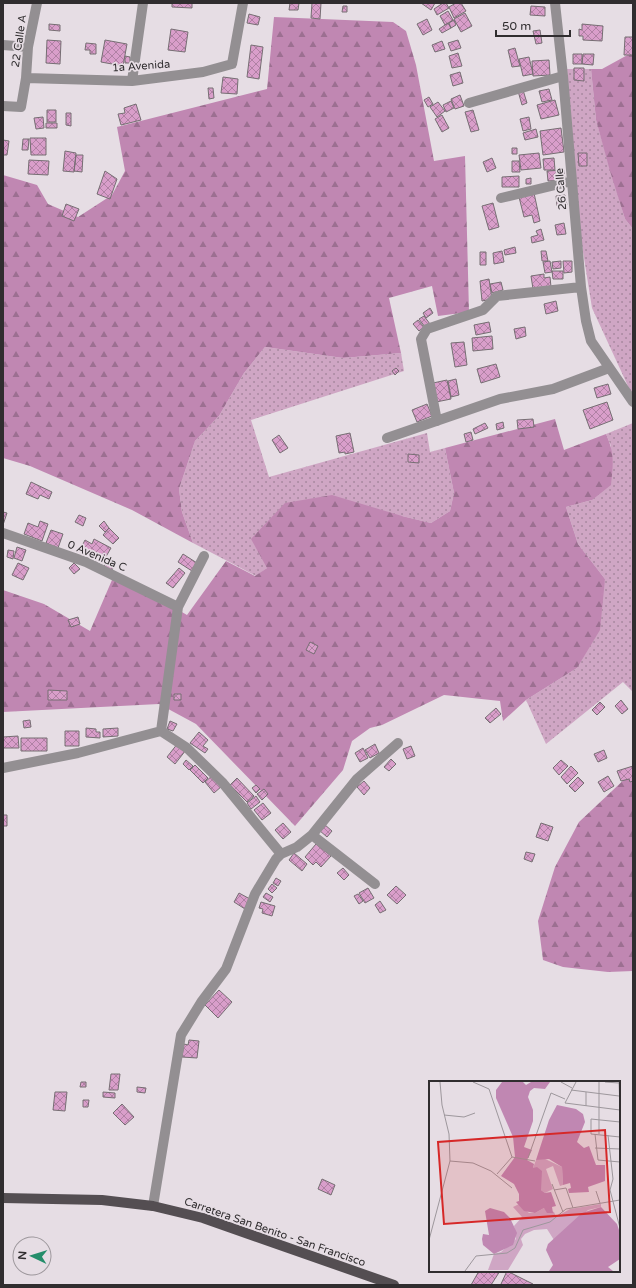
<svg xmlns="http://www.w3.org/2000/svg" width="636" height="1288" viewBox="0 0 636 1288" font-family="'Varela Round',sans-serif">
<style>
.grass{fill:url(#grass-dots)}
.forest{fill:url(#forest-firs)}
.building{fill:url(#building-cross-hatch);stroke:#766e73}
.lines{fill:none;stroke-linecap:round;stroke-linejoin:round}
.minor{stroke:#938f92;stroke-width:10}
.major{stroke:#544e52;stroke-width:10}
.labels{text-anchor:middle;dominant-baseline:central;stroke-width:3.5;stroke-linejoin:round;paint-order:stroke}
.street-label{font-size:11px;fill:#302d2f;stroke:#e6dde4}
.inset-road{fill:none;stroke:#9d979c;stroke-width:1}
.view{fill:#d62828;fill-opacity:0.15;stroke:#d62828;stroke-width:2}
.inset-edge{fill:none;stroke:#302d2f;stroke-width:2}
</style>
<defs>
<pattern id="grass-dots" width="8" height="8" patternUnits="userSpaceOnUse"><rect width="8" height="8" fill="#cfa6c4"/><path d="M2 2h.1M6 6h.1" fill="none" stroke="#a888a0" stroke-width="1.8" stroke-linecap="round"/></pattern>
<pattern id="forest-firs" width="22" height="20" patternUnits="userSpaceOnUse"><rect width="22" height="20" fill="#c087b2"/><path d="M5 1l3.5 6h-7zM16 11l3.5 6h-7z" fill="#9c6f91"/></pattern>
<pattern id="building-cross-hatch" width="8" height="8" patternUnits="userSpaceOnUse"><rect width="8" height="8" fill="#d99eca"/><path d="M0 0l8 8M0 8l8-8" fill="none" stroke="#b081a4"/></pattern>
</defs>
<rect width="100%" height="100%" fill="#e6dde4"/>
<!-- grass -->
<path class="grass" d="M567,69H591L596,120L625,219L633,229V397L592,308L580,233Z
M265,347L343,358L401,353L404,371L251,420L269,477L427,433L430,452L445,448L454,493L450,511L431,523L402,516L267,568L256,576L193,543L182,512L179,489L195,441L219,416L244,373Z
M633,423V692L623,682L546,744L526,700L577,668L605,579L578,544L566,507L592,500L611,446L606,434Z"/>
<!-- forest -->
<path class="forest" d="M274,17L393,22L406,31L416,65L434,161L465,156L469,312L438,316L432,286L389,298L401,353L343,358L265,347L244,373L219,416L195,441L179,489L182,512L193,543L132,510L30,466L3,458V175L37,185L48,204L78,217L112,195L125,171L117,127L267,89Z
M633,52V229L625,219L610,171L596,120L591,69H602Z
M555,419L564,450L606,434C615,454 613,464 611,485L592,500L566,507L578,544L605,579L600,630L577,668L526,700L503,721L500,701L444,695L382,725L370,728L352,741L343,770L295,826L196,724L159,704L3,712V590L44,604L90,631L115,573L187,615L226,561L255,576L267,568L251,539L285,503L332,495L402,516L431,523L450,511L454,493L445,448Z
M633,773V971L608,972L563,967L543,960L538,921L555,867L579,822L629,775Z"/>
<!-- building -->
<path class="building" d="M172,3H192V8L172,7Z
M290,3H299L298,10H289Z
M312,3H321L320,19L311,18Z
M421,3H435L431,10Z
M443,3H446L449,8L437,15L434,9Z
M456,3H461L466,11L454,18L449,7Z
M343,6H347V12H342Z
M531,6L545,7V16L530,15Z
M448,11L453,20L445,25L440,16Z
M465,13L472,26L461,32L454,19Z
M249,14L260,17L258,25L247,23Z
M427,19L432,30L423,35L417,24Z
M454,20L456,25L451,28L449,23Z
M448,23L451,28L442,33L439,29Z
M49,24L60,25V31L49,30Z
M582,24L603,26L602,41L583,40V36H579V29L582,30Z
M171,29L188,32L185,52L168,50Z
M540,30L542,43L536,44L533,31Z
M625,37H633V55H624Z
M47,40L61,41L60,64L46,63Z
M105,40L127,44L123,66L101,62Z
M458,40L461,48L451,51L448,43Z
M442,41L445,49L435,52L432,45Z
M86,43L96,44V54H90V50H85Z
M251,45L263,47L259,79L247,77Z
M515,48L520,66L512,67L508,50Z
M458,53L462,66L452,68L449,56Z
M573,54H582V64H573Z
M583,54H594L593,65L582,64Z
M125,56L130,57V63H125Z
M529,57L533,74L523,76L519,59Z
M549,60L550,75L533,76L532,61Z
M574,68H584V81L574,80Z
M460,72L463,83L453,86L450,75Z
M223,77L238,79L237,94L221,93Z
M208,88H213L214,98L209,99Z
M549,89L552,100L542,102L539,91Z
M523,90L527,103L522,105L518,91Z
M460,95L464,106L455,109L451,99Z
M429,97L433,104L428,107L424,100Z
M555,100L559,115L541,119L537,105Z
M451,101L454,108L446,112L443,105Z
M438,102L445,111L437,117L430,107Z
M136,104L141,120L121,125L118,114L125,113L124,108Z
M47,110H56V122H47Z
M473,110L479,130L471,132L465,112Z
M66,113H71V126L66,125Z
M442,115L449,128L442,132L435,119Z
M43,117L44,128L36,129L34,118Z
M529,117L531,129L523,131L520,119Z
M46,123H57V128H46Z
M561,128L564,152L543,155L540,131Z
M536,129L538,137L525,140L523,133Z
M30,138H46V155H31Z
M23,139H29L28,150H22Z
M3,140L9,141L7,155H3Z
M512,148H517V154H512Z
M65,151L76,153L74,172L63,171Z
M539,153L541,168L521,170L519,155Z
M578,153H587V166H579Z
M76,155H83L82,172L74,171Z
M492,158L496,168L487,172L483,162Z
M554,158L555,170H544L543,159Z
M29,160L49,161L48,175L28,174Z
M512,161H519L520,172H512Z
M564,170L565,180L548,181L547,171Z
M105,171L117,179L110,199L97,194Z
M519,176V187H502V177Z
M531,178V184H526V179Z
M534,193L540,221L534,223L532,215L524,217L519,197Z
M565,195L567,205L557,206L556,196Z
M493,203L499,227L489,230L482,206Z
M66,204L79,209L74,221L62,216Z
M564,223L566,234L557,235L555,225Z
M541,229L544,240L532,243L531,237L538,235L536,231Z
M515,247L516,253L505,255L504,250Z
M502,251L504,262L494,264L493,253Z
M541,251H546L548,261H542Z
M480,252H486V265H480Z
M550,261L552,272L545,273L543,262Z
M561,261V268L553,269L552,262Z
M563,261H572V272L564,273Z
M552,271H563V279H553Z
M544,274V278L550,277L551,287L533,289L531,276Z
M489,279L492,299L482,301L480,281Z
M501,282L503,290L492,293L490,284Z
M556,301L558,311L546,314L544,304Z
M430,308L433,313L426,318L423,313Z
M424,316L430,324L425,327L419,319Z
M418,320L424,327L419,331L413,324Z
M489,322L491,332L476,335L474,325Z
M525,327L526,336L516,339L514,329Z
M492,336L493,349L473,351L472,338Z
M464,342L467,365L455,367L451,343Z
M496,364L500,377L481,383L477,369Z
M396,368L399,371L395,375L392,371Z
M456,379L459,395L451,397L448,381Z
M447,380L451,399L436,402L433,383Z
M608,384L611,394L597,398L594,388Z
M607,402L613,420L590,429L583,410Z
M427,404L432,416L417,422L412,410Z
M533,419L534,427L518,429L517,420Z
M503,422L504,428L497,430L496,424Z
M485,423L488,428L475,434L473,429Z
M471,432L473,440L466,442L464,434Z
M350,433L354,452L345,454V452L339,453L336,436Z
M279,435L288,448L280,453L272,440Z
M408,454L419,455V463L408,462Z
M31,482L52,492L49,499L40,495L38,499L26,494Z
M3,512L7,513L3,525Z
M79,515L86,518L83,526L75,522Z
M40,521L48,524L42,541L24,534L28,523L38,527Z
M104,521L109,528L105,532L99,526Z
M109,528L119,538L113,544L103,535Z
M51,530L63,534L58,548L46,543Z
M94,539L111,548L104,560L91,553L90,555L80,550L85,540L92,544Z
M17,547L26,550L22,561L14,558Z
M8,550L14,551L13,559L7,557Z
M183,554L197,563L192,571L178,562Z
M18,563L29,568L23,580L12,575Z
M74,563L80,569L74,574L69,568Z
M106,563L114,566L111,572L103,568Z
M179,568L185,573L173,588L166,583Z
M78,617L80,624L71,627L68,620Z
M310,642L318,646L314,654L306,650Z
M48,690L67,691V700H48Z
M174,694H181V700H174Z
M621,700L628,709L622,714L615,706Z
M600,702L605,707L597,715L592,710Z
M496,708L501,714L490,723L485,718Z
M30,720L31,727L24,728L23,721Z
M170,721L177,724L173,731L167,729Z
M86,728L96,729V732H100V738L86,737Z
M118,728V736L103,737V729Z
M65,731H79V746H65Z
M199,732L208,740L203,746L208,749L205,753L190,743Z
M18,736L19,748H3V737Z
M21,738H47V751H21Z
M178,743L186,750L175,764L167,757Z
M375,744L379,753L370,758L365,750Z
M411,746L415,756L407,759L403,749Z
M363,748L368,758L360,762L355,753Z
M604,750L607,758L598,762L594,754Z
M391,759L396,764L389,771L384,767Z
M186,760L193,766L189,770L183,764Z
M561,760L568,766L559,775L553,768Z
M195,765L208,778L203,783L190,770Z
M571,766L578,773L567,784L561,777Z
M633,766V781L630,782L629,779L621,781L617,771Z
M213,775L222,786L214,793L205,782Z
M608,776L614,786L604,792L598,782Z
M578,777L584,783L575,792L569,786Z
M237,778L254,796L247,802L230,785Z
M364,781L370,788L364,795L357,787Z
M256,785L260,789L256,793L252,788Z
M264,789L268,794L262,800L257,794Z
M256,796L260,802L251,809L247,803Z
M263,803L271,813L262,820L254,810Z
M3,815H7V826H3Z
M283,823L291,832L283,839L275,830Z
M541,823L553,827L548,841L536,837Z
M324,824L332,831L327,837L319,830Z
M316,844L331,856L321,867L316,862L313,865L305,857Z
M526,852L535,854L532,862L524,859Z
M294,853L307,864L302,871L289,860Z
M343,868L349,875L344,880L337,873Z
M276,878L281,881L278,886L273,883Z
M272,884L277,888L272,893L268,889Z
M396,886L406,895L397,904L387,895Z
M368,888L374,898L365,903L359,893Z
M239,893L250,899L245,909L234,902Z
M266,893L273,897L270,902L263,897Z
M358,894L363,901L359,904L354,896Z
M380,901L386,910L380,913L375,905Z
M261,902L275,906L272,916L262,913L263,909L259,908Z
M219,990L232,1002L218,1018L205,1005Z
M189,1040L199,1041L197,1058L182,1057L184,1044L188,1045Z
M111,1074H120L118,1090H109Z
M81,1082H86V1087H80Z
M137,1087L146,1088L145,1093L137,1092Z
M55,1092H67L65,1111L53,1110Z
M103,1092L115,1093V1098L103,1097Z
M83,1100H89L88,1107H83Z
M122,1104L134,1117L125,1125L113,1113Z
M322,1179L335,1185L331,1195L318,1189Z
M479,1271H500L491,1285H471Z
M507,1271L533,1284L532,1285H503L501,1284Z"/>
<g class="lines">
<!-- minor -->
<path class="minor" d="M555,3L563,76L581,287L586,321L591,341L633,402
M3,45L28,47
M26,78L132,81L203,72L232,64L243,3
M132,81L143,3
M469,103L563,76
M3,106L21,107L26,78L28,47L37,3
M501,198L572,181
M437,421L421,339L427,329L483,310L497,296L581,287
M387,438L500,399L553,389L609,368
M3,533L86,562L178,607
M161,731L178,607L204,556
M3,768L78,753L161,731L187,748L222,782L281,854
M312,835L375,884
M153,1206L181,1035L202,1001L226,969L255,894L276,859L281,854L297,847L312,835L357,779L398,743"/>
<!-- major -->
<path class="major" d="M3,1198L102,1200L153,1206L203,1218L394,1285"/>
</g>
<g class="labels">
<!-- street labels -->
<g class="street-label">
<text transform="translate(19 41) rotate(-82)">22 Calle A</text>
<text transform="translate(141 66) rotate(-4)">1a Avenida</text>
<text transform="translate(561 189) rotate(-95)">26 Calle</text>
<text transform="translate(97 556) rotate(23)">0 Avenida C</text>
<text transform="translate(275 1232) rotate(19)">Carretera San Benito - San Francisco</text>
</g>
</g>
<!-- overview -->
<g transform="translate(429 1081)">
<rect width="191" height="191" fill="#e6dde4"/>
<path d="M114,77L133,86L134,104L131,105L124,85L117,88L124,108L116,112L112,109L104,87L107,79ZM90,123L100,132H106L115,127L125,131L127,136L141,128L172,123V126L159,129L125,159L118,148L105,149L96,153L92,158L94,164L79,189H59L65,173L72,171L87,158L85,145L93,136L84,126Z" fill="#cfa6c4"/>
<path d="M73,1H94L97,4L102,1H121L116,8L105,7L101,10L99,16L104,29V40L95,66L103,69L98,79L105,83L104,87L108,86L113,90L112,109L116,112L122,111L127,125L123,126L124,132H118L115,127L106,132L95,130L87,121L90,120V113L85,103L72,95L86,76L84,56L67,17V9ZM128,24L147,28L154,33L156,41L148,61L155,67L160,65L167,84H176V100L159,106L160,111L140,112L139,108L142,107L141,102L134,104L133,86L120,78L107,79L120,39ZM172,126L188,143L191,152V178L179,186L184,190H120L124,184L117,169L119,163L153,132ZM61,127L75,131L81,137L88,152L84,164L65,173L54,164L53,158L54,153L60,154L56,130Z" fill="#c087b2"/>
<path class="inset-road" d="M44,1L60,8L83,76M132,1L143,7M147,1L136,22L191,29M176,1L190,2M190,1L191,28M142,9L190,15M157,25V11M15,34L35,36L46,32M191,41L162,38V53L191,56M166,53L169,79L191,81M170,53V1M179,54L184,98L181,109L191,147M166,67L191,68M83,76L106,80M99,77L122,12L136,18M21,80L44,82L62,90L83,107M68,93L83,76M123,103L134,131M125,109L137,107L144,127M167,110L171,122M0,159L21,80L20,53L13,24L11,1M36,190L47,175L78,172L86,167L94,149L121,141L137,128L191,119"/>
<path class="view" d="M176,49L181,131L15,143L9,61Z"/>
<rect width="191" height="191" class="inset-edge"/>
</g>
<!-- border -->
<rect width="636" height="1288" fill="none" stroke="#302d2f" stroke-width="8"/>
<!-- north arrow -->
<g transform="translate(32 1256) rotate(274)"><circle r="19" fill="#e6dde4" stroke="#9d979c"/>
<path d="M0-3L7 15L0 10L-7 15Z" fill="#248d6a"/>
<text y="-6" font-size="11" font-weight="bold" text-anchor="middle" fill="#302d2f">N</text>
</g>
<!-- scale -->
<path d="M496 30v6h74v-6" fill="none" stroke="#302d2f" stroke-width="2"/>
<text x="502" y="30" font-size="12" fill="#302d2f" stroke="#e6dde4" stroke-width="3" paint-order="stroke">50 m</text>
</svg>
